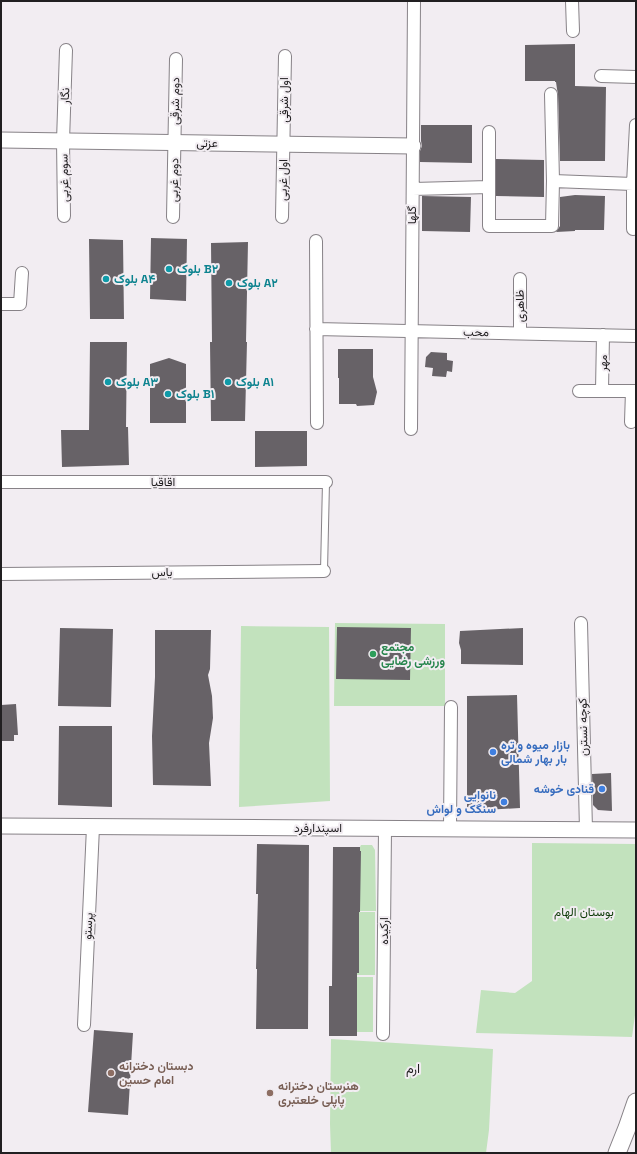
<svg xmlns="http://www.w3.org/2000/svg" width="637" height="1154" viewBox="0 0 637 1154" font-family="'Space Grotesk',Vazirmatn,sans-serif">
<style>
.green{fill:#c2e2bd}
.building{fill:#676267}
.lines{fill:none;stroke-linecap:round;stroke-linejoin:round}
.service-casing{stroke:#878287;stroke-width:8}
.minor-casing{stroke:#878287;stroke-width:14}
.tertiary-casing{stroke:#878287;stroke-width:17}
.secondary-casing{stroke:#878287;stroke-width:19}
.service{stroke:#fff;stroke-width:6}
.minor{stroke:#fff;stroke-width:12}
.tertiary{stroke:#fff;stroke-width:15}
.secondary{stroke:#fff;stroke-width:17}
.culture-dot{fill:#0f9aa8;stroke:#f2edf2;stroke-width:1.5}
.leisure-dot{fill:#2e9e5b;stroke:#f2edf2;stroke-width:1.5}
.shop-dot{fill:#3f7fe0;stroke:#f2edf2;stroke-width:1.5}
.education-dot{fill:#8d6e63;stroke:#f2edf2;stroke-width:1.5}
.labels{text-anchor:middle;dominant-baseline:central;stroke-width:4;stroke-linejoin:round;paint-order:stroke}
.street-label{font-size:12px;fill:#211f21;stroke:#f2edf2}
.culture-label{font-size:12px;font-weight:bold;fill:#0d838f;stroke:#f2edf2;text-anchor:start}
.leisure-label{font-size:12px;font-weight:bold;fill:#27864d;stroke:#f2edf2;text-anchor:start}
.shop-label{font-size:12px;font-weight:bold;fill:#366cbe;stroke:#f2edf2;text-anchor:end}
.park-label{font-size:12px;fill:#0b3905;stroke:#f2edf2}
.education-label{font-size:12px;font-weight:bold;fill:#785e54;stroke:#f2edf2;text-anchor:start}
.neighbourhood-label{font-size:13px;fill:#211f21;stroke:#f2edf2}
</style>
<rect width="100%" height="100%" fill="#f2edf2"/>
<!-- green -->
<path class="green" d="M335,623L445,624V706H334Z
M241,626L329,627L330,801L239,807Z
M532,843L636,844V1008L632,1037L476,1033L481,990L515,993L532,981Z
M361,845H372L375,850L376,911H357L360,907V847Z
M357,912H375V975H356V973L359,972V917Z
M356,977H373V1032H357Z
M331,1039L493,1049L489,1130L486,1153H331L330,1124Z"/>
<!-- building -->
<path class="building" d="M575,44V86L606,87L605,161H560L558,94L557,89L556,82H555V81H525V45Z
M421,125H472V163L420,162V151L422,146L421,141Z
M496,159L544,160V197L496,196Z
M575,195L605,196L604,230H575V231L556,232L560,226V197Z
M422,196L471,197L470,232L422,231Z
M151,238L187,239L186,301L150,299Z
M89,239L123,240L124,319H90Z
M248,242L246,342H247L245,421H211L210,342H212L211,243Z
M90,342H127L126,427H128L129,465L62,467L61,430H89Z
M338,349H373V377L377,392L374,405L357,406L356,404H339V378H338Z
M431,352L447,353V360L453,361L452,372L447,371L446,377L432,376L433,368L425,367L426,357Z
M169,358L186,364V423H150V364Z
M255,431H307V466L255,467Z
M337,627L411,628L410,680L336,679Z
M60,628L113,629L111,707L58,706Z
M523,628V665L461,664V650L459,643L460,631Z
M155,630H211L210,669L208,675L212,696L213,718L209,743L211,786L153,785L152,736L155,677Z
M517,695L520,808L467,811V696Z
M16,704L18,735H14V741H1V705Z
M59,726H112V807L58,805Z
M611,773L612,811L598,810L593,805L592,774Z
M257,844L309,845L308,1029H256L257,969H256L258,894H256Z
M333,847H360V851H361L360,912H359V973H357V1036H329V986H332Z
M94,1030L133,1033L128,1115L88,1112Z"/>
<g class="lines">
<!-- service casing -->
<g class="service-casing">
<path id="service" d="M324,571L326,482"/>
</g>
<!-- minor casing -->
<g class="minor-casing">
<path id="minor" d="M572,1L573,31
M601,76L636,77
M489,132V226H552L553,181L551,94
M553,181L633,184
M413,189L489,187
M64,216L63,141L66,50
M173,217L176,59
M282,217L285,56
M633,229V184L636,125
M316,241L317,423
M520,279V333
M1,304H20L22,273
M316,329L636,336
M602,390L603,335
M579,391H636
M631,422L632,391
M411,429L414,1
M1,482H326
M1,574L324,571
M581,623L586,830
M450,829L451,707
M84,1025L93,827
M383,1034L385,829"/>
</g>
<!-- tertiary casing -->
<g class="tertiary-casing">
<path id="tertiary" d="M1,140L413,146
M1,826L636,830"/>
</g>
<!-- secondary casing -->
<g class="secondary-casing">
<path id="secondary" d="M617,1153L627,1128L636,1102"/>
</g>
<!-- service -->
<use href="#service" class="service"/>
<!-- minor -->
<use href="#minor" class="minor"/>
<!-- tertiary -->
<use href="#tertiary" class="tertiary"/>
<!-- secondary -->
<use href="#secondary" class="secondary"/>
</g>
<!-- markers -->
<g class="culture-dot">
<circle cx="169" cy="269" r="4"/>
<circle cx="106" cy="279" r="4"/>
<circle cx="229" cy="283" r="4"/>
<circle cx="108" cy="382" r="4"/>
<circle cx="228" cy="382" r="4"/>
<circle cx="168" cy="394" r="4"/>
</g>
<circle class="leisure-dot" cx="373" cy="654" r="4"/>
<g class="shop-dot">
<circle cx="493" cy="752" r="4"/>
<circle cx="602" cy="789" r="4"/>
<circle cx="504" cy="802" r="4"/>
</g>
<g class="education-dot">
<circle cx="111" cy="1073" r="4"/>
<circle cx="270" cy="1093" r="4"/>
</g>
<g class="labels">
<!-- street labels -->
<g class="street-label">
<text transform="translate(65 96) rotate(-88)">نگار</text>
<text transform="translate(284 100) rotate(-90)">اول شرقی</text>
<text transform="translate(175 101) rotate(-89)">دوم شرقی</text>
<text transform="translate(207 143) rotate(1)">عزتی</text>
<text transform="translate(64 178) rotate(-91)">سوم غربی</text>
<text transform="translate(174 180) rotate(-89)">دوم غربی</text>
<text transform="translate(283 180) rotate(-89)">اول غربی</text>
<text transform="translate(412 215) rotate(-90)">گلها</text>
<text transform="translate(520 306) rotate(-91)">ظاهری</text>
<text transform="translate(476 332) rotate(1)">محب</text>
<text transform="translate(603 363) rotate(-90)">مهر</text>
<text x="163" y="482">اقاقیا</text>
<text transform="translate(162 572) rotate(-1)">یاس</text>
<text transform="translate(583 727) rotate(-91)">کوچه نسترن</text>
<text x="318" y="828">اسپندارفرد</text>
<text transform="translate(88 926) rotate(-87)">پرستو</text>
<text transform="translate(384 931) rotate(-90)">ارکیده</text>
</g>
<!-- culture labels -->
<g class="culture-label">
<text x="177" y="269">بلوک B۲</text>
<text x="114" y="279">بلوک A۴</text>
<text x="237" y="283">بلوک A۲</text>
<text x="116" y="382">بلوک A۳</text>
<text x="236" y="382">بلوک A۱</text>
<text x="176" y="394">بلوک B۱</text>
</g>
<!-- leisure labels -->
<g class="leisure-label">
<text x="381" y="647">مجتمع<tspan x="381" dy="14">ورزشی رضایی</tspan></text>
</g>
<!-- shop labels -->
<g class="shop-label">
<text x="501" y="745" text-anchor="start">بازار میوه و تره<tspan x="501" dy="14">بار بهار شمالی</tspan></text>
<text x="594" y="789">قنادی خوشه</text>
<text x="496" y="795">نانوایی<tspan x="496" dy="14">سنگک و لواش</tspan></text>
</g>
<!-- park labels -->
<g class="park-label">
<text x="584" y="912">بوستان الهام</text>
</g>
<!-- education labels -->
<g class="education-label">
<text x="119" y="1066">دبستان دخترانه<tspan x="119" dy="14">امام حسین</tspan></text>
<text x="278" y="1086">هنرستان دخترانه<tspan x="278" dy="14">پاپلی خلعتبری</tspan></text>
</g>
<!-- neighbourhood labels -->
<g class="neighbourhood-label">
<text x="413" y="1068">ارم</text>
</g>
</g>
<!-- border -->
<rect width="637" height="1154" fill="none" stroke="#211f21" stroke-width="4"/>
</svg>
